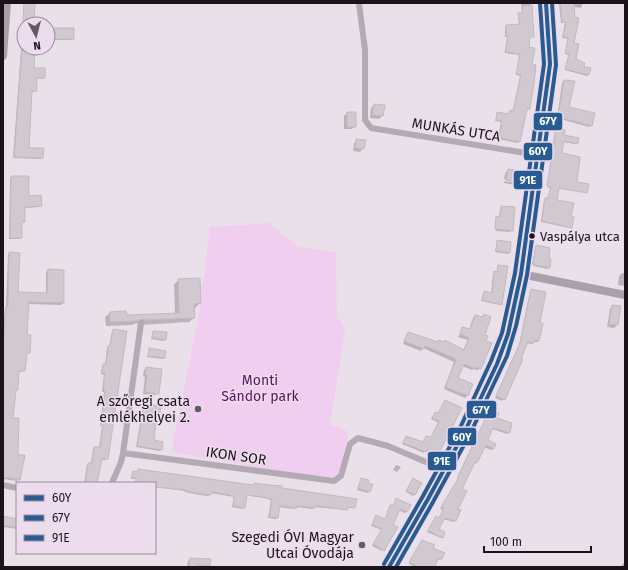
<svg xmlns="http://www.w3.org/2000/svg" width="628" height="570" viewBox="0 0 628 570" font-family="'Fira Sans',sans-serif">
<style>
.green{fill:#efcef0}
.shadow{fill:#0003}
.building{fill:#d0c9d0;stroke:#c1bac1}
.lines{fill:none;stroke-linecap:round;stroke-linejoin:round}
.street{stroke:#b4aab4;stroke-width:6}
.secondary{stroke:#aaa0aa;stroke-width:8}
.bus-1-casing{stroke:#eddcee;stroke-width:7}
.bus-2-casing{stroke:#eddcee;stroke-width:7}
.bus-3-casing{stroke:#eddcee;stroke-width:7}
.bus-1{stroke:#275b91;stroke-width:4}
.bus-2{stroke:#275b91;stroke-width:4}
.bus-3{stroke:#275b91;stroke-width:4}
.bus-dot{fill:#1a141a;stroke:#eddcee;stroke-width:1.5}
.poi-dot{fill:#635b63;stroke:#eddcee;stroke-width:1.5}
.labels{text-anchor:middle;dominant-baseline:central;stroke-width:3;stroke-linejoin:round;paint-order:stroke}
.bus-label{font-size:13px;fill:#1a141a;stroke:#eddcee;text-anchor:start}
.street-label{font-size:14px;fill:#1a141a;stroke:#eddcee}
.park-label{font-size:14px;fill:#59135d;stroke:#eddcee}
.poi-label{font-size:14px;fill:#1a141a;stroke:#eddcee;text-anchor:end}
.line-badge{stroke:#eddcee;stroke-width:1.5}
.badge-label{font-size:11px;text-anchor:middle;font-weight:bold;fill:#fff}
</style>
<rect width="100%" height="100%" fill="#eae0ea"/>
<!-- green -->
<path class="green" d="M269,223L298,247L336,252L337,316L345,330L330,424L349,432L340,473L334,478L326,479L171,452L199,314L210,227Z"/>
<!-- shadow -->
<path class="shadow" d="M24,3H35L33,24H24V48H34L33,69L44,77L43,79L36,78V91L34,92H31L28,149L42,158L41,159L13,158L21,49L22,48Z
M521,3H530L533,36L529,38L528,48L531,65L529,109L525,110L518,143L498,139L501,122L495,121L498,113L508,115L510,111L513,112L520,76L516,75L519,55L505,53L507,37H505V28L506,26L519,25L518,15L522,14Z
M559,3H583L581,8L574,7L573,44L575,60L583,67L588,75L587,76L565,70L569,55L565,54L568,39L562,38L565,22L561,23Z
M48,29L73,38L71,40H48Z
M564,81L568,108L591,126L589,127L557,118L562,83Z
M374,105L384,106L382,116L379,119L370,118L371,108Z
M347,113L355,126L352,129H344V116Z
M556,129L563,135L577,143L576,144L563,142L554,188L585,193L558,189L556,201L570,217L571,227L570,228L541,222L544,200L548,199L550,188L547,187L555,130Z
M357,140L363,148L360,152L353,151L354,143Z
M508,170L518,181L517,183V181L504,179L505,173Z
M12,177L28,198L41,205L39,207L24,208V221L22,223L21,238L19,239H9L10,179Z
M504,181L517,183L515,185L504,183Z
M502,207L512,230L510,232L496,231L497,218H499L500,209Z
M497,241L509,252L508,254L495,252Z
M536,246L547,259L549,267L548,269L534,266L532,264Z
M10,253L17,293L46,294V272L48,270L63,303L61,305L28,304L26,336L29,352L26,354L24,371L22,372H18L17,390L15,392L12,419L17,455L19,479L17,481L3,479V336L5,308L6,307L8,255Z
M499,266L501,304L500,305L481,301L484,292L491,294L493,274L497,273Z
M622,273H625V286L618,285L619,276Z
M179,280L200,303L195,308H193L194,318L189,322L140,325L136,323L132,325L106,326L105,317L110,313L126,316L175,314L174,284Z
M531,290L539,323L542,324L538,341L537,342H534L532,344L526,343L520,359L522,360L502,401L495,398L519,345L530,291Z
M613,306L617,325L614,328L607,327L610,309Z
M475,316L484,335L480,368L477,370L474,369L472,370L462,366L457,379L468,395L465,398L444,389L454,362L423,348L421,351L403,344L409,333L463,350L468,340L458,337L463,328L469,330L473,318Z
M113,330L107,459L105,460H101L99,475L96,483H84L87,465L91,464L93,449L94,448H99L102,426H100L104,392H102L104,375L101,374L102,366L105,365L107,348L109,347L112,332Z
M153,332L165,339L164,341L151,339Z
M149,350L164,358L163,359L147,357Z
M147,368L158,393L155,395L143,394L145,377L143,376L144,370Z
M445,401L460,408L439,451L438,452L436,451L434,455L425,450L424,453L402,444L405,439L422,443L431,438L439,423L431,419L434,414H438Z
M144,405L159,413L156,414L153,441L161,449L160,451L136,447L143,406Z
M490,410L496,419L509,432L507,434L492,429L486,441L495,444L493,449L491,450L484,447L476,462L475,464L473,463L461,489L455,520L454,522L443,519L437,529L443,537L441,538L427,532L435,519H439L443,510L440,509L459,478H457Z
M396,465L401,467L397,472L393,470Z
M138,470L252,486L254,484L354,507L353,508L347,507L346,510L315,507L313,509L296,507L295,509L278,507L277,518L276,519L268,518L271,500H269V499L245,495L243,509L232,507L234,497L211,493L208,496L200,495L185,492V491L155,487V483H135L136,479H131L132,473L133,472L137,473Z
M362,479L367,483L369,492L368,493L357,490Z
M412,481L414,494L413,496L406,492Z
M396,499L406,512L405,513L398,510L382,551L372,546L382,530L371,526L376,516L385,520L389,507L393,506Z
M3,517L17,520V529L3,527Z
M421,542L432,548L441,559L440,560L437,559L434,567H416L409,564Z
M191,559L209,565L207,567H187L188,561Z"/>
<!-- building -->
<path class="building" d="M24,3H35L34,22H23Z
M560,3H574L575,17L579,18L574,43L579,44L576,59L585,63L584,67L591,68L589,75L565,69L569,54L565,53L568,38L563,37L566,22H562Z
M532,5L534,37H530L529,47L535,48L532,64L536,65L534,83L530,109H527L520,142L499,138L502,121L496,120L497,112L509,114L510,110L513,111L521,75L516,74L520,54L505,52L508,36H506V25L520,24L518,13H523L522,6Z
M48,28H74V39H48Z
M22,48H35L34,68H45V78L37,77V91H32L29,148H44L43,158L14,157Z
M564,80L575,81L569,107L595,113L592,126L558,117Z
M374,104L385,105L383,116L372,115Z
M347,112H356V127H347Z
M556,128L565,130L564,135L579,138L578,144L564,141L562,153L580,157L577,182L589,184L587,193L559,188L557,200L574,203L571,216L574,217L572,228L542,221L545,198H548L551,187L547,186Z
M356,139L366,140L364,149L355,148Z
M508,169L520,171L519,182L506,180Z
M11,176H29V196L41,195L42,206L25,207V222H22V238H10Z
M501,206L515,207L513,231L495,229L496,216L500,217Z
M497,240L511,242L510,253L496,251Z
M536,245L550,248L549,258L551,259L550,268L535,265L533,262Z
M9,252L20,253L18,292L47,293L48,269L64,270V303L29,302L27,335H31L30,353H27L25,371H19L18,390H16L13,418H19L18,455H25L20,480L3,477V344L6,306H8Z
M498,265L508,266L502,305L482,300L484,291L492,293L494,271L497,272Z
M200,278L201,303L194,304L195,318L145,320L141,319L137,321L110,322V312L126,311L127,315L179,313L178,279Z
M531,289L546,292L540,323H543L542,329L539,341L535,340L534,343L528,342L521,359H523L505,400L496,396L520,343Z
M612,305L621,306L618,325L609,324Z
M484,314L491,317L485,335L488,336L486,341L492,343L489,350L481,369L476,367L475,369L464,364L458,378L473,384L468,396L445,387L456,360L454,358L425,346L424,349L404,341L408,332L438,342L439,340L444,342L445,340L464,350L469,338L460,334L462,327L470,329L475,315L483,317Z
M113,329L127,331L108,459H102L97,483H85L88,463H92L94,447H100L103,425H101L105,391L103,390L105,373H102L103,364H106L108,346H110Z
M153,331L167,332L166,340L152,338Z
M149,348L166,351L165,358L148,356Z
M146,367L162,369L159,394L145,392L147,375H145Z
M445,400L462,408L440,451L438,450L436,454L427,450L426,452L403,443L406,436L423,442L426,436L431,437L439,421L432,418L435,412L438,413Z
M144,404L161,406L160,413H157L154,440L163,442L162,450L137,446Z
M490,409L499,413L497,418L512,423L510,433L493,428L488,440L496,444L494,449L486,445L477,463L475,462L462,489L467,491L458,509L461,510L456,521L445,518L439,529L445,532L443,538L438,536L428,530L436,516L439,518L444,508L441,507L459,477L458,476Z
M138,469L253,485L254,483L271,485L282,486V488L357,499L355,508L348,507V510L316,506L315,508L297,506V508L280,506L278,518L269,517L272,499H269V498L247,495L245,508L233,506L234,496L213,492L211,493V495L202,494L186,491V490L155,487V483H136V478H132L133,471L137,472Z
M361,478L369,480L368,483L373,484L370,492L358,488Z
M413,478L422,483L415,495L406,491Z
M396,498L411,505L407,512L400,509L393,525L398,527L384,551L373,544L382,529L372,525L376,515L385,519L390,505H394Z
M3,516L17,519V528L3,525Z
M422,540L435,545L433,548L445,553L442,559L438,558L435,567H418L409,562Z
M190,558L211,559L210,566L198,565V567H189Z"/>
<g class="lines">
<!-- street -->
<path class="street" d="M359,3L365,50V120L371,128L538,155
M141,323L123,453L334,481L341,476L350,444L358,438L388,446L445,470
M112,483L121,462L123,453
M3,485L17,488
M625,567V566"/>
<!-- secondary -->
<path class="secondary" d="M3,56L7,3
M521,274L625,295
M389,567C416,522 441,477 465,431C477,406 490,380 501,354C511,328 516,301 521,274L547,88L550,64L546,3"/>
<!-- bus-1 casing -->
<g class="bus-1-casing">
<path id="bus-1" d="M389,567L428,499L465,431L497,364L508,334L521,274L550,64L546,3"/>
</g>
<!-- bus-2 casing -->
<g class="bus-2-casing">
<path id="bus-2" d="M396,567L433,502L470,434L507,356L516,326L527,275L556,65L552,3"/>
</g>
<!-- bus-3 casing -->
<g class="bus-3-casing">
<path id="bus-3" d="M384,564L423,496L460,428L491,361L502,333L515,273L544,64L540,3"/>
</g>
<!-- bus-1 -->
<use href="#bus-1" class="bus-1"/>
<!-- bus-2 -->
<use href="#bus-2" class="bus-2"/>
<!-- bus-3 -->
<use href="#bus-3" class="bus-3"/>
</g>
<!-- markers -->
<circle class="bus-dot" cx="532" cy="236" r="3.5"/>
<g class="poi-dot">
<circle cx="198" cy="409" r="4"/>
<circle cx="362" cy="545" r="4"/>
</g>
<g class="labels">
<!-- bus labels -->
<g class="bus-label">
<text x="540" y="236">Vaspálya utca</text>
</g>
<!-- street labels -->
<g class="street-label">
<text transform="translate(456 130) rotate(9)">MUNKÁS UTCA</text>
<text transform="translate(236 456) rotate(8)">IKON SOR</text>
</g>
<!-- park labels -->
<g class="park-label">
<text x="260" y="380">Monti<tspan x="260" dy="16">Sándor park</tspan></text>
</g>
<!-- poi labels -->
<g class="poi-label">
<text x="190" y="401">A szőregi csata<tspan x="190" dy="16">emlékhelyei 2.</tspan></text>
<text x="354" y="537">Szegedi ÓVI Magyar<tspan x="354" dy="16">Utcai Óvodája</tspan></text>
</g>
</g>
<g class="line-badge">
<rect x="533" y="112" width="30" height="19" rx="4" fill="#275b91"/>
<rect x="523" y="142" width="30" height="19" rx="4" fill="#275b91"/>
<rect x="513" y="170" width="30" height="20" rx="4" fill="#275b91"/>
<rect x="466" y="400" width="31" height="19" rx="4" fill="#275b91"/>
<rect x="447" y="427" width="30" height="19" rx="4" fill="#275b91"/>
<rect x="427" y="451" width="30" height="20" rx="4" fill="#275b91"/>
</g>
<g class="badge-label">
<text x="548" y="125">67Y</text>
<text x="538" y="155">60Y</text>
<text x="528" y="184">91E</text>
<text x="481" y="414">67Y</text>
<text x="462" y="441">60Y</text>
<text x="442" y="465">91E</text>
</g>
<!-- border -->
<rect width="628" height="570" fill="none" stroke="#1a141a" stroke-width="8"/>
<!-- legend -->
<rect x="16" y="482" width="140" height="72" fill="#eddcee" stroke="#998c99"/>
<rect x="24" y="495" width="20" height="6" fill="#275b91" stroke="#998c99"/>
<text x="52" y="502" font-size="12" fill="#1a141a">60Y</text>
<rect x="24" y="515" width="20" height="6" fill="#275b91" stroke="#998c99"/>
<text x="52" y="522" font-size="12" fill="#1a141a">67Y</text>
<rect x="24" y="535" width="20" height="6" fill="#275b91" stroke="#998c99"/>
<text x="52" y="542" font-size="12" fill="#1a141a">91E</text>
<!-- north arrow -->
<g transform="translate(36 36) rotate(173)"><circle r="19" fill="#eddcee" stroke="#998c99"/>
<path d="M0-3L7 15L0 10L-7 15Z" fill="#635b63"/>
<text y="-6" font-size="11" font-weight="bold" text-anchor="middle" fill="#1a141a">N</text>
</g>
<!-- scale -->
<path d="M484 546v6h107v-6" fill="none" stroke="#1a141a" stroke-width="2"/>
<text x="490" y="546" font-size="12" fill="#1a141a" stroke="#eddcee" stroke-width="3" paint-order="stroke">100 m</text>
</svg>
